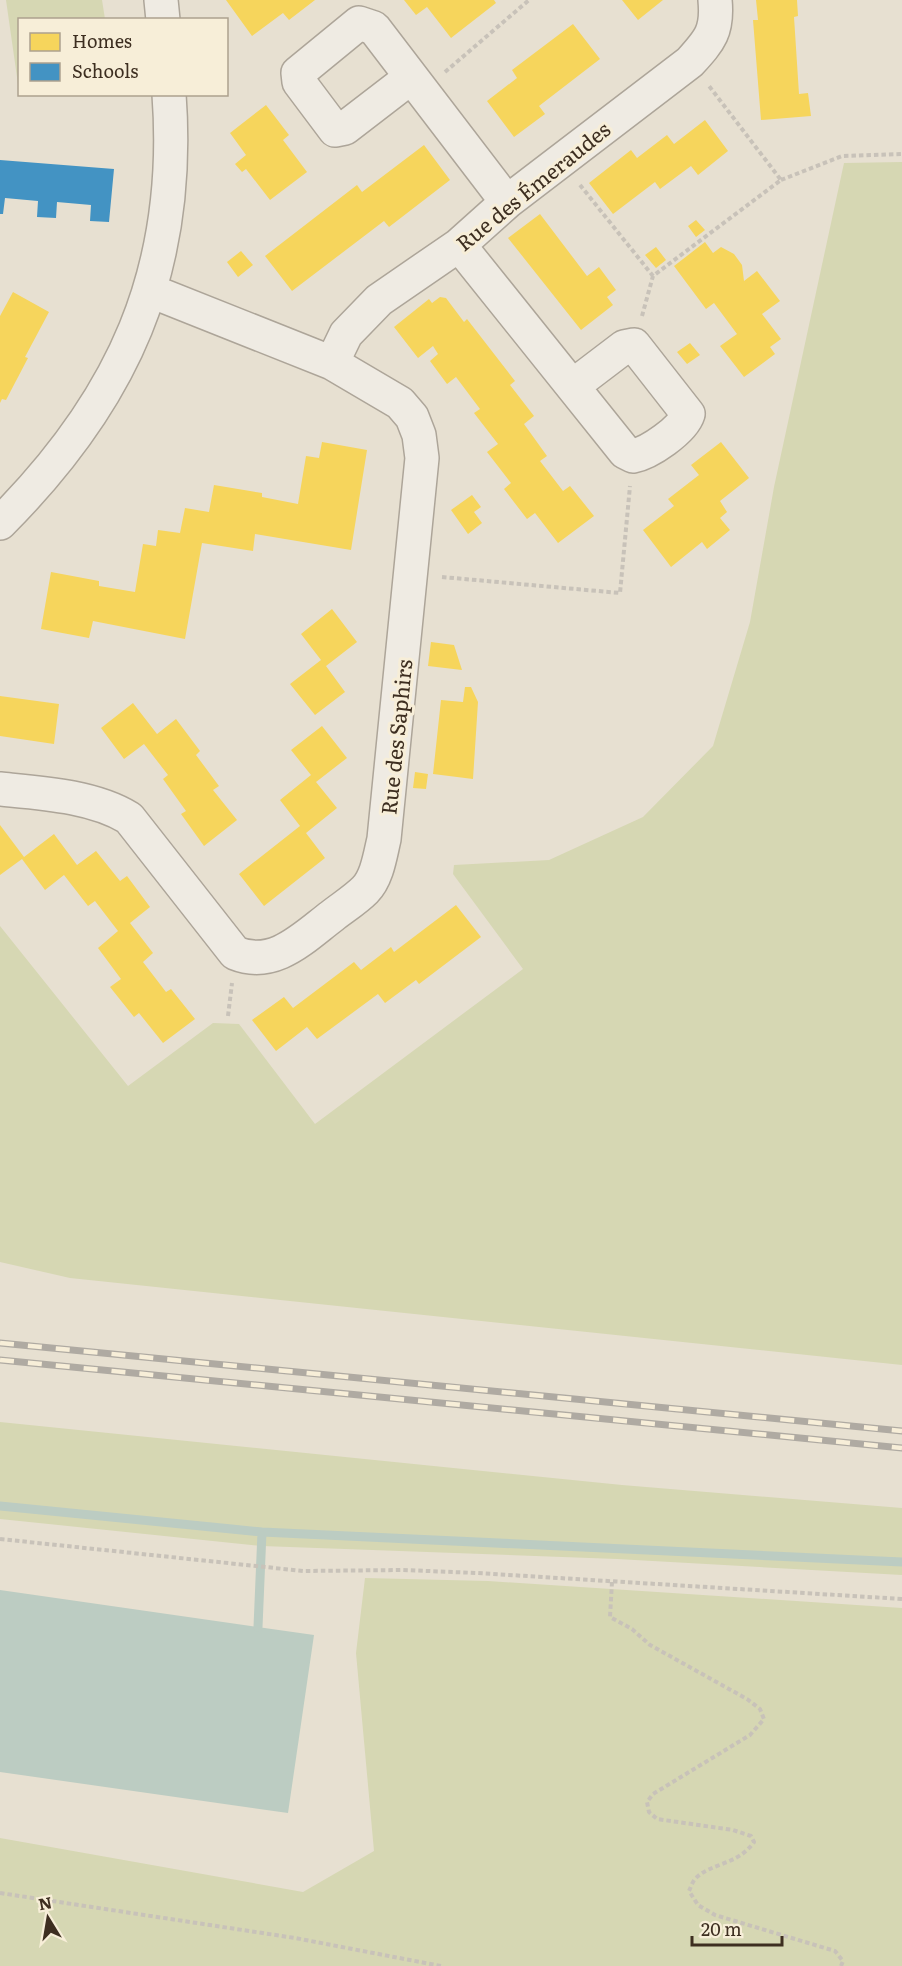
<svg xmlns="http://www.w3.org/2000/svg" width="902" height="1966" viewBox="0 0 902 1966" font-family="Literata,serif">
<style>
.green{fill:#d6d7b3}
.water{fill:#bcccc2}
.homes{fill:#f6d55c}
.schools{fill:#4393c3}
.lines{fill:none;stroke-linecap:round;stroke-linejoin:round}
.stream{stroke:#bcccc2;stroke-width:9}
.minor-casing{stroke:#ada599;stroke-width:36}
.path{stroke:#c8c2b9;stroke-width:4;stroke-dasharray:4.5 3;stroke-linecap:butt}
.minor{stroke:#efebe3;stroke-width:33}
.rail-casing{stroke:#afaaa2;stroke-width:7}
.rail{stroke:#f7eed8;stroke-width:4.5;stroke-dasharray:14;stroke-linecap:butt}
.labels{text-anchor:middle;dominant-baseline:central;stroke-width:6;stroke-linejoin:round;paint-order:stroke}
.street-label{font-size:21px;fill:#3d2e20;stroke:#f7eed8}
</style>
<rect width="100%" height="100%" fill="#e7e0d1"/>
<!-- green -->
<path class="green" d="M6,0H102L105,19L20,20L19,91Z
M902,162V1365L70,1278L0,1262V926L128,1086L213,1023L239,1024L315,1124L523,969L453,874L454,865L549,860L643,817L713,746L750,622L774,487L844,163Z
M0,1422L622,1485L902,1508V1575L617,1559L262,1546L0,1519Z
M365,1578L488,1581L902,1608V1966H0V1838L303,1892L374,1851L356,1653Z"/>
<!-- water -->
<path class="water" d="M0,1590L314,1635L288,1813L0,1772Z"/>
<!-- homes -->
<path class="homes" d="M226,0H315L289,20L283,13L252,36Z
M404,0H494L496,3L451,38L427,7L416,15Z
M622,0H663L638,20Z
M756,0H797L798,16L794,17L799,94L808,93L811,116L761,120L753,20H758Z
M573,24L600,59L539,106L545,114L514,137L487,101L517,78L512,70Z
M266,105L289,135L283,140L307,172L270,200L246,169L242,172L235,164L246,155L230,133Z
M705,120L728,151L698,175L691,166L660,189L655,182L613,214L589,183L631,150L637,158L667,135L674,144Z
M424,145L450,180L389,227L384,221L292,291L265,256L357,185L362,192Z
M540,214L587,276L599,267L616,290L607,297L613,305L581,330L508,238Z
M696,220L705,230L696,237L688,226Z
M705,242L713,253L721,247L734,254L742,265L744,281L757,271L780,301L762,314L781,339L770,347L775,354L744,377L720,346L737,334L714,303L706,309L674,266Z
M656,247L666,260L656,268L645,255Z
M241,251L253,265L238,277L227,262Z
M13,292L49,312L25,357L28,358L6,400L2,399L0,403V316Z
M440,297L446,298L464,322L467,319L515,381L510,385L534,416L524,424L547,456L540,461L563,491L570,486L594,516L558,543L535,513L527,519L504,489L511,483L487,452L498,444L474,413L480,409L456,377L447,384L430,361L438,354L433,346L418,358L394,327L429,299L432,303Z
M690,343L700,355L687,364L677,352Z
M322,442L367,450L351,550L255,534L253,551L202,543L185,639L93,621L89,638L41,629L51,572L99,581V586L135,592L143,544L156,546L158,530L180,533L185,508L209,512L214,485L262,493V497L298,504L306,456L319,458Z
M721,442L749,478L720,501L727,512L720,518L730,530L707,549L702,542L671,567L643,530L674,506L668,499L699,475L691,465Z
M472,495L481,507L474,512L482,523L468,534L451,510Z
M332,609L357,642L326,666L345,692L315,715L290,684L321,660L301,634Z
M431,642L454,645L462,670L428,666Z
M465,687H471L478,702L473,779L433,774L441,700L463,702Z
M0,696L59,704L54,744L0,736Z
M133,703L157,734L176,719L200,751L196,755L219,786L213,790L237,820L204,846L181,814L186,811L163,779L168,775L144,744L124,759L101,728Z
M322,726L347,758L316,782L337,808L306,833L325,858L264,906L239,874L300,826L280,800L311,775L291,750Z
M415,772L428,774L426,789L413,788Z
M0,825L24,857L54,834L77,865L96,851L120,881L127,876L150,907L130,923L153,953L143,962L166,992L171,989L195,1019L163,1043L139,1013L134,1017L110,987L121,979L98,948L118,931L95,901L88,906L64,875L45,890L22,859L0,875Z
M456,905L481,937L419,984L416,980L385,1003L378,994L317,1039L307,1027L276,1051L252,1020L284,997L293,1008L354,962L361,970L391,947L394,952Z"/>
<!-- schools -->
<path class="schools" d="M0,160L114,169L109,222L90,221L91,205L57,202L56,218L37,217L38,201L5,198L3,214H0Z"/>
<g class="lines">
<!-- stream -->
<path class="stream" d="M0,1506L262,1532L902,1562
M258,1627L262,1532"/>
<!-- minor casing -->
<g class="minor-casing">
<path id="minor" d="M161,0L163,20
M410,78L345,128L335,130L299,82L298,73L359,23L374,28L507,202
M459,245L625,452L633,456C649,453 683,430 688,414L634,345L624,347L574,385
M332,363L346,334L379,300L459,245L507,202L690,62C710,40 718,31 715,0
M0,523C123,400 182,271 169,94
M0,789C41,793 93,796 129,818L235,953C274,969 303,938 332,916C342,908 355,900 365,890C377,878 380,856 384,839L422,458L419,435L412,417L400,403L332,363L151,291"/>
</g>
<!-- path -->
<path class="path" d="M445,72L529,0
M781,180L842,156L902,154
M580,185L653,276
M642,316L653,276L781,180L709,86
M442,577L620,593L630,486
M228,1016L232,983
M0,1539L303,1571L403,1570L477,1573L902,1599
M612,1582L610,1617L632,1629L650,1645L747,1699L760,1709L764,1719L750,1735L653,1794L647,1802L649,1812L657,1819L733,1830L751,1836L754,1842C738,1865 711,1863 696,1878C693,1880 691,1887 689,1891L698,1905L715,1915L835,1951L843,1961L841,1966
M0,1893L295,1938L441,1966"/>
<!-- minor -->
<use href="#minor" class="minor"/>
<!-- rail casing -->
<g class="rail-casing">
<path id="rail" d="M0,1343L902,1431
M0,1360L902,1448"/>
</g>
<!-- rail -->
<use href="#rail" class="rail"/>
</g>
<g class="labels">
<!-- street labels -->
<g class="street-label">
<text transform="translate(532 185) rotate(-39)">Rue des Émeraudes</text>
<text transform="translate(395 737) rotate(-84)">Rue des Saphirs</text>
</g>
</g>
<!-- legend -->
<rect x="18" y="18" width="210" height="78" fill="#f7eed8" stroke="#ada18e" stroke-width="1.5"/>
<rect x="30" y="33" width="30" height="18" fill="#f6d55c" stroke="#ada18e" stroke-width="1.5"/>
<text x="72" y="48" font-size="18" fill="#3d2e20">Homes</text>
<rect x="30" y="63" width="30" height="18" fill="#4393c3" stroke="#ada18e" stroke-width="1.5"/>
<text x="72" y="78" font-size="18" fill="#3d2e20">Schools</text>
<!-- north arrow -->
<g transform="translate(48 1918) rotate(349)" stroke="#f7eed8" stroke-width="4.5" paint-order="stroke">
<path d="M0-4.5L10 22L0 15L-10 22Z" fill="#3d2e20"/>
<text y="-9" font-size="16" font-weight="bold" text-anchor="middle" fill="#3d2e20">N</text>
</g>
<!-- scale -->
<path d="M692 1936v9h90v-9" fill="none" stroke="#3d2e20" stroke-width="3"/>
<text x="701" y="1936" font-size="18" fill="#3d2e20" stroke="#f7eed8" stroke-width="4.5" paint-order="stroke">20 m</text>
</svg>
